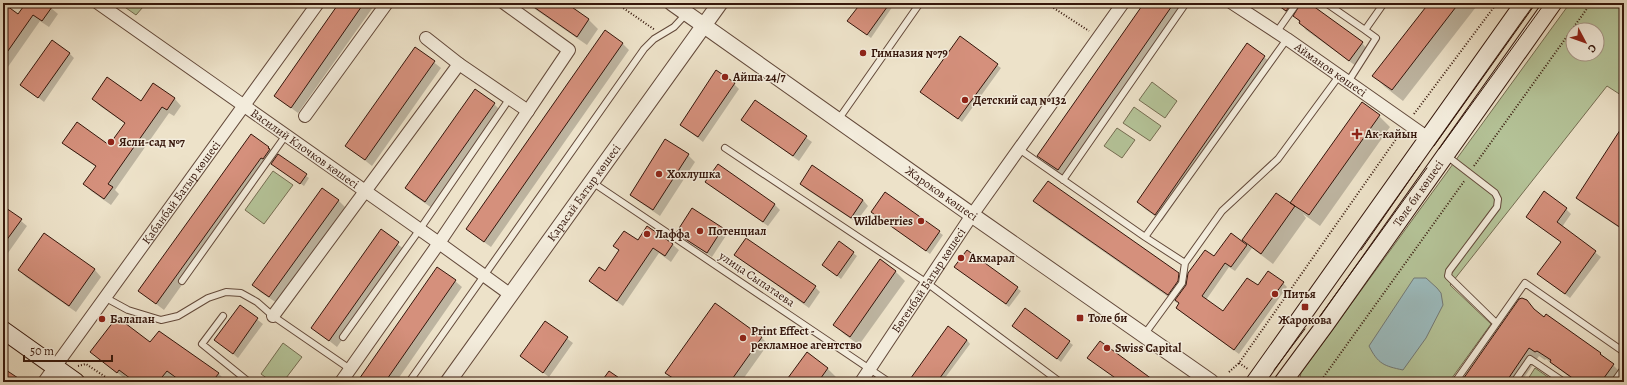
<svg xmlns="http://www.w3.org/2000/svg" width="1627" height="385" viewBox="0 0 1627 385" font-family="Alegreya,serif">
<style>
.green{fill:#b5c499;stroke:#756d52;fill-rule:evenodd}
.water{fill:#9cbcbf;stroke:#737a77}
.shadow{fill:#0003}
.building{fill:#d5907c;stroke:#35160b}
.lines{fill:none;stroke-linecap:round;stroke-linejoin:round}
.service-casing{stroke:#63493a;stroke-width:8}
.minor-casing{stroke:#63493a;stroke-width:14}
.tertiary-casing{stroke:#63493a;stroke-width:17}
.secondary-casing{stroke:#35160b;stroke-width:19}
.path{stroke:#35160b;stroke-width:2;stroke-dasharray:1 2;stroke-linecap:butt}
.service{stroke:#f3ecdc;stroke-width:6}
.minor{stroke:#f3ecdc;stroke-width:12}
.tertiary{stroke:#f3ecdc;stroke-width:15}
.secondary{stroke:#f3ecdc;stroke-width:17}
.tram{stroke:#35160b;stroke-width:1}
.poi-dot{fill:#8f2418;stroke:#f3ecdc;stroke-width:1.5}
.labels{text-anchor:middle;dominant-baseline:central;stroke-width:3;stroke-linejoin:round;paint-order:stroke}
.poi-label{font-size:12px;font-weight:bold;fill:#35160b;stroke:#f3ecdc;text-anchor:start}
.street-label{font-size:12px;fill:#35160b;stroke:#f3ecdc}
</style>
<rect width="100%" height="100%" fill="#ede2c9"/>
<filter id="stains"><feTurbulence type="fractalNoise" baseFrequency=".005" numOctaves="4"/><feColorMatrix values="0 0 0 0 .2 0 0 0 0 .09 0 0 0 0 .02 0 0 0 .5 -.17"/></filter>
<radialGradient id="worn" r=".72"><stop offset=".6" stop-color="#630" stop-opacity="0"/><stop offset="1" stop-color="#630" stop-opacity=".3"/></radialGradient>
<!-- green -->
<path class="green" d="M119,3H137L143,7L136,15Z
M1570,3H1624V97L1607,86L1450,285L1491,324L1449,382H1299L1301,373ZM1573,30H1597V54H1573Z
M1152,82L1177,101L1165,118L1139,100Z
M1134,107L1161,126L1150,141L1123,123Z
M1117,128L1135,140L1122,158L1104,146Z
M273,171L293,185L264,224L245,210Z
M283,343L302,357L283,382H272L261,374Z
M1535,368L1555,382H1526Z"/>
<!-- water -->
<path class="water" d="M1414,278H1426L1437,288L1441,293L1443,305L1426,338L1403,370C1384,366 1378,364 1369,346Z"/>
<!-- shadow -->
<path class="shadow" d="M27,3H45L58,14L49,27L40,21L3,74V4L19,15Z
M341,3H376L298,113L275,96Z
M526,3H564L589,20L598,29L587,45Z
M862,3H895L871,38L852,24Z
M1146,3H1180L1186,9L1067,179L1048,165L1039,156Z
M1274,3H1308L1362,43L1368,50L1356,66L1306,30L1294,15L1293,17Z
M1430,3H1472L1476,7L1403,101L1385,87L1374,76Z
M960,38L1001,68L962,122L925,95Z
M622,43L629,50L491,247L474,235L467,229Z
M416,48L441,68L372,166L347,146Z
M69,53L74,58L44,102L22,85Z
M1264,57L1271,63L1162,221L1145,209L1138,202Z
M154,84L175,99L181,106L174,116L169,113L115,190L119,194L111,205L91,191L84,184L96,167L70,149L63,143L110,147L126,124L100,106L93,99L141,102Z
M734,84L739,89L703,142L681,125Z
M755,101L812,142L799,161L742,120Z
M494,104L501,111L432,208L413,195L407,188Z
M1379,116L1390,127L1320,226L1303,214L1306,218L1273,264L1252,248L1235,271L1229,267L1206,300L1223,313L1258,286L1283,283L1287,287L1239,354L1181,312L1177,308L1180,304L1178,302L1177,303L1044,210L1035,201L1178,274L1187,283L1214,258L1231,234L1248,246H1249L1243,240L1294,207Z
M1624,126V231L1584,204L1577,198Z
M251,135L269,148L277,157L309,178L304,186L271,163L270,165L268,164L164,310L139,291Z
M666,141L688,155L695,162L660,216L638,201L631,194Z
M718,166L775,205L780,210L768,226L712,187Z
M812,167L863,200L868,206L856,222L806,189L801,184Z
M885,194L943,235L930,254L872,212Z
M338,200L345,207L277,303L260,292L254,285Z
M3,206L27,226L3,260Z
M1566,209L1571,214L1562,227L1601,257L1570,298L1544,279L1562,243L1527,216Z
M722,228L727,234L712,257L683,238L678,233Z
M381,231L405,250L337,347L313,328Z
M45,235L95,270L101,277L76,312L26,277L19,270Z
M638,242L673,245L679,250L671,262L659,253L623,306L596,287L590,281L605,272L620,251L615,246Z
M840,243L857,256L841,279L823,265Z
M736,255L815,287L820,292L809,308L741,260Z
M880,261L896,272L905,281L859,345L844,334L834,325Z
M955,267L1017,288L1021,291L1009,307Z
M455,281L462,287L396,382H359Z
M240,306L263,324L238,358L216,340Z
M1025,309L1073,345L1061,362L1013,326Z
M1536,311L1544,318L1547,315L1601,354L1613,365L1622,374L1616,382H1576L1546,359L1545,360L1539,356L1521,382H1462Z
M545,322L573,343L549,377L521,356Z
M761,337L768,344L741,382H677L667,373Z
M967,340L970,344L942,382H915Z
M150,344L218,373L224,379L223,382H181L173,376L169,382H135L126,375L124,378L91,352Z
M808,354L828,369L837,378L834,382H787Z"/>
<!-- building -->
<path class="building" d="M3,3L18,14L26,3H47L52,7L42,21L33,15L3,58Z
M339,3H364L291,108L274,96Z
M528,3H566L589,19L577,37Z
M861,3H890L867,35L847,21Z
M1144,3H1174L1058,170L1037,156Z
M1275,3H1292L1286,11Z
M1301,3H1309L1363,42L1349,61L1299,23L1300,21L1293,16Z
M1429,3H1459L1392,90L1372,76Z
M605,30L623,43L484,242L466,229Z
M960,36L998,64L958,119L920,92Z
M52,40L70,53L38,98L20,85Z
M1247,43L1265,56L1155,215L1137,202Z
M415,47L435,61L365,160L345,146Z
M716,70L735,83L698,137L680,125Z
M107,77L141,101L153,83L175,98L167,110L162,107L108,184L113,187L104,199L83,184L96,166L62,143L77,122L109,145L125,123L92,99Z
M475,89L495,103L425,202L405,188Z
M755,100L807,136L793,156L741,120Z
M1362,102L1380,115L1309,215L1290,203Z
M1624,124V230L1576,198Z
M251,134L269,147L268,148L270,149L263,159L261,158L156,304L138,291Z
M665,139L689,154L653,210L630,195Z
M278,154L307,174L300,184L271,164Z
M718,164L775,204L763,222L705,182Z
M812,165L863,200L851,218L800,184Z
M1048,181L1179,273L1178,281L1168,295L1033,201Z
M322,188L339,200L269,297L252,285Z
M1544,191L1567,208L1557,222L1596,251L1565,294L1537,274L1561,242L1526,217Z
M885,192L940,231L926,251L871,212Z
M1276,193L1295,206L1261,254L1242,240Z
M3,206L22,219L3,245Z
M692,208L723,228L707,253L676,233Z
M647,226L673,244L665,256L653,248L617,301L589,281L599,267L605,271L619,250L613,246L624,231L638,240Z
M381,229L399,242L329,341L311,328Z
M44,233L95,269L69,306L18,270Z
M1231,233L1247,245L1231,267L1225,263L1202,296L1223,311L1247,278L1258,285L1268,271L1284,282L1234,350L1176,308L1179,303L1175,300L1186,285L1188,273L1205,250L1214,256Z
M746,238L816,286L804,303L734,255Z
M839,241L854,252L837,276L822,265Z
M967,250L1018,287L1006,304L954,267Z
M880,259L896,271L850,337L833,325Z
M437,267L456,280L385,382H357Z
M1522,298L1527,300L1534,309L1544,317L1546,314L1601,353L1600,354L1614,364L1601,382H1578L1550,362L1551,360L1537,351L1535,352L1529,348L1506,382H1461L1519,299Z
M715,303L762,337L730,382H679L665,373Z
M240,305L258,318L233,354L214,340Z
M1025,308L1070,341L1057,359L1012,326Z
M117,317L150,342L159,331L219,373L212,382H182L167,371L158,382H135L119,370L117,373L90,352Z
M545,321L568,337L543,373L520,356Z
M948,326L967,340L937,382H908Z
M1100,341L1156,382H1121L1087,358Z
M807,352L828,368L818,382H785Z
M3,368L24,382H3Z
M609,371L625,382H601Z"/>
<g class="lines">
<!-- service casing -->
<g class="service-casing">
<path id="service" d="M1326,3L1365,30
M1276,33L1297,3
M1348,82L1376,38L1365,30L1384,3
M838,120L920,3
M725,148L927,283L1060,382
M1019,149L1145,237L1287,39
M1447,156L1495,193L1498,199L1497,207L1449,271L1448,276L1496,323
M1063,180L1186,3
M592,182L889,382
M1145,237L1185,263
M182,281L286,135
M106,298L128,310L161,320L178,316L208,298L226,292L241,293L257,302L273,316L350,369
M223,316L202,344L249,382
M1144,335L1182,283L1185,263L1222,211L1278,159L1339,76
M343,337L420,229L510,98
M409,382L644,49L654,39L674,27L687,13
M1455,382L1525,283L1624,352
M1514,382L1530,359L1564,382
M1614,382L1624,368"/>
</g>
<!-- minor casing -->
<g class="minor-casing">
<g id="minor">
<path id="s1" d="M98,3L439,243L511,295"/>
<path id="s2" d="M1232,3L1287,39L1428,138"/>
<path d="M459,64L528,111"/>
<path d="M305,116L387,3"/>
<path d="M273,316L459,64L426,38"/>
<path id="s3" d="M44,382L318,3"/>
<path d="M341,382L439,243L569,50L504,3"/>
<path id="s4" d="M861,382L972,215L1123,3"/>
</g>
</g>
<!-- tertiary casing -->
<g class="tertiary-casing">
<g id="tertiary">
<path id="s5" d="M672,3L972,215L1211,382"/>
<path id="s6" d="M448,382L720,3"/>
</g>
</g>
<!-- secondary casing -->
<g class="secondary-casing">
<g id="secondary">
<path d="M3,330L76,382"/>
<path d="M1255,382L1524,3"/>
<path id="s7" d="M1283,382L1325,325L1553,3"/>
</g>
</g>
<!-- path -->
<path class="path" d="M137,3L143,7
M616,3L655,30
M1046,3L1089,31
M1414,114L1497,3
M1474,166L1591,3
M1239,363L1248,369
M78,366L86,364L113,382
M1229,372L1239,363L1401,132
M1320,382L1465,180"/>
<!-- service -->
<use href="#service" class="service"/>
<!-- minor -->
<use href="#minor" class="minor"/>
<!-- tertiary -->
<use href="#tertiary" class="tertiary"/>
<!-- secondary -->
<use href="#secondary" class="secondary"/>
<!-- tram -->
<path class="tram" d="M1434,146L1536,3
M1439,149L1545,3
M1361,250L1420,165
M1317,320L1427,168
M1274,370L1305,329"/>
</g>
<!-- markers -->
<g class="poi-dot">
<circle cx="863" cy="53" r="4"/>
<circle cx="725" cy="77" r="4"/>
<circle cx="965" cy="100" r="4"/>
<path d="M1355 128h4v4h4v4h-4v4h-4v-4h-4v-4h4z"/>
<circle cx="111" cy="142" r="4"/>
<circle cx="659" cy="174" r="4"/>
<circle cx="921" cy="221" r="4"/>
<circle cx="700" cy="231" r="4"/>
<circle cx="647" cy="234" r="4"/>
<circle cx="961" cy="258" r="4"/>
<circle cx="1275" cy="294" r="4"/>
<rect x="1301" y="303" width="8" height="8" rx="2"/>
<rect x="1076" y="314" width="8" height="8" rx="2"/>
<circle cx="102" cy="319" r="4"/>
<circle cx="743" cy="338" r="4"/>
<circle cx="1107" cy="348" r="4"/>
</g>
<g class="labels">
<!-- poi labels -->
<g class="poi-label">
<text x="871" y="53">Гимназия №79</text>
<text x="733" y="77">Айша 24/7</text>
<text x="973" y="100">Детский сад №132</text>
<text x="1365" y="134">Ак-кайын</text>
<text x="119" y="142">Ясли-сад №7</text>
<text x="667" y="174">Хохлушка</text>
<text x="913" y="221" text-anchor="end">Wildberries</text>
<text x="708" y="231">Потенциал</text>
<text x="655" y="234">Лаффа</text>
<text x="969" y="258">Акмарал</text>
<text x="1283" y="294">Питья</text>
<text x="1088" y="318">Толе би</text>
<text x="110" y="319">Балапан</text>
<text x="1305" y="320" text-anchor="middle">Жарокова</text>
<text x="751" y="331">Print Effect -<tspan x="751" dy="14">рекламное агентство</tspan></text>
<text x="1115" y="348">Swiss Capital</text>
</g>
<!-- street labels -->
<g class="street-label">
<text stroke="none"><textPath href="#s2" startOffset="119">Айманов көшесі</textPath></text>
<text stroke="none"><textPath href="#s1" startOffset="253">Василий Клочков көшесі</textPath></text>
<text stroke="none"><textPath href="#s6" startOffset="233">Қарасай Батыр көшесі</textPath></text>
<text stroke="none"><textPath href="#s3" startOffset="234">Қабанбай Батыр көшесі</textPath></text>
<text stroke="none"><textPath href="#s7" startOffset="232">Төле би көшесі</textPath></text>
<text stroke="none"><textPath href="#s5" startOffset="330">Жароков көшесі</textPath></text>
<text transform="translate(757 279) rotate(34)">улица Сыпатаева</text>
<text stroke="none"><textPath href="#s4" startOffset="122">Бөгенбай Батыр көшесі</textPath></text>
</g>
</g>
<!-- margin -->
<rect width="1627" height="385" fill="none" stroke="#ede2c9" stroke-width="16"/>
<rect x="4" y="4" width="1619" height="377" fill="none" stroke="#35160b" stroke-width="2"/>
<rect x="8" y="8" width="1611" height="369" fill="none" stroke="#35160b"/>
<!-- north arrow -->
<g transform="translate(1585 42) rotate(131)"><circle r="19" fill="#f3ecdc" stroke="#a79688"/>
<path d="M0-3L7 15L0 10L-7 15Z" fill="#8f2418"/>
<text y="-6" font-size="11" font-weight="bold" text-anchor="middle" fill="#35160b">С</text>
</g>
<!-- scale -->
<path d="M24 355v6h88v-6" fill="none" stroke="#35160b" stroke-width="2"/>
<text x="30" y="355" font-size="12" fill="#35160b" stroke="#f3ecdc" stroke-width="3" paint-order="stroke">50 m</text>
<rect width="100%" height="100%" filter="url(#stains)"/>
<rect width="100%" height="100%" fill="url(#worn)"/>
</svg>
